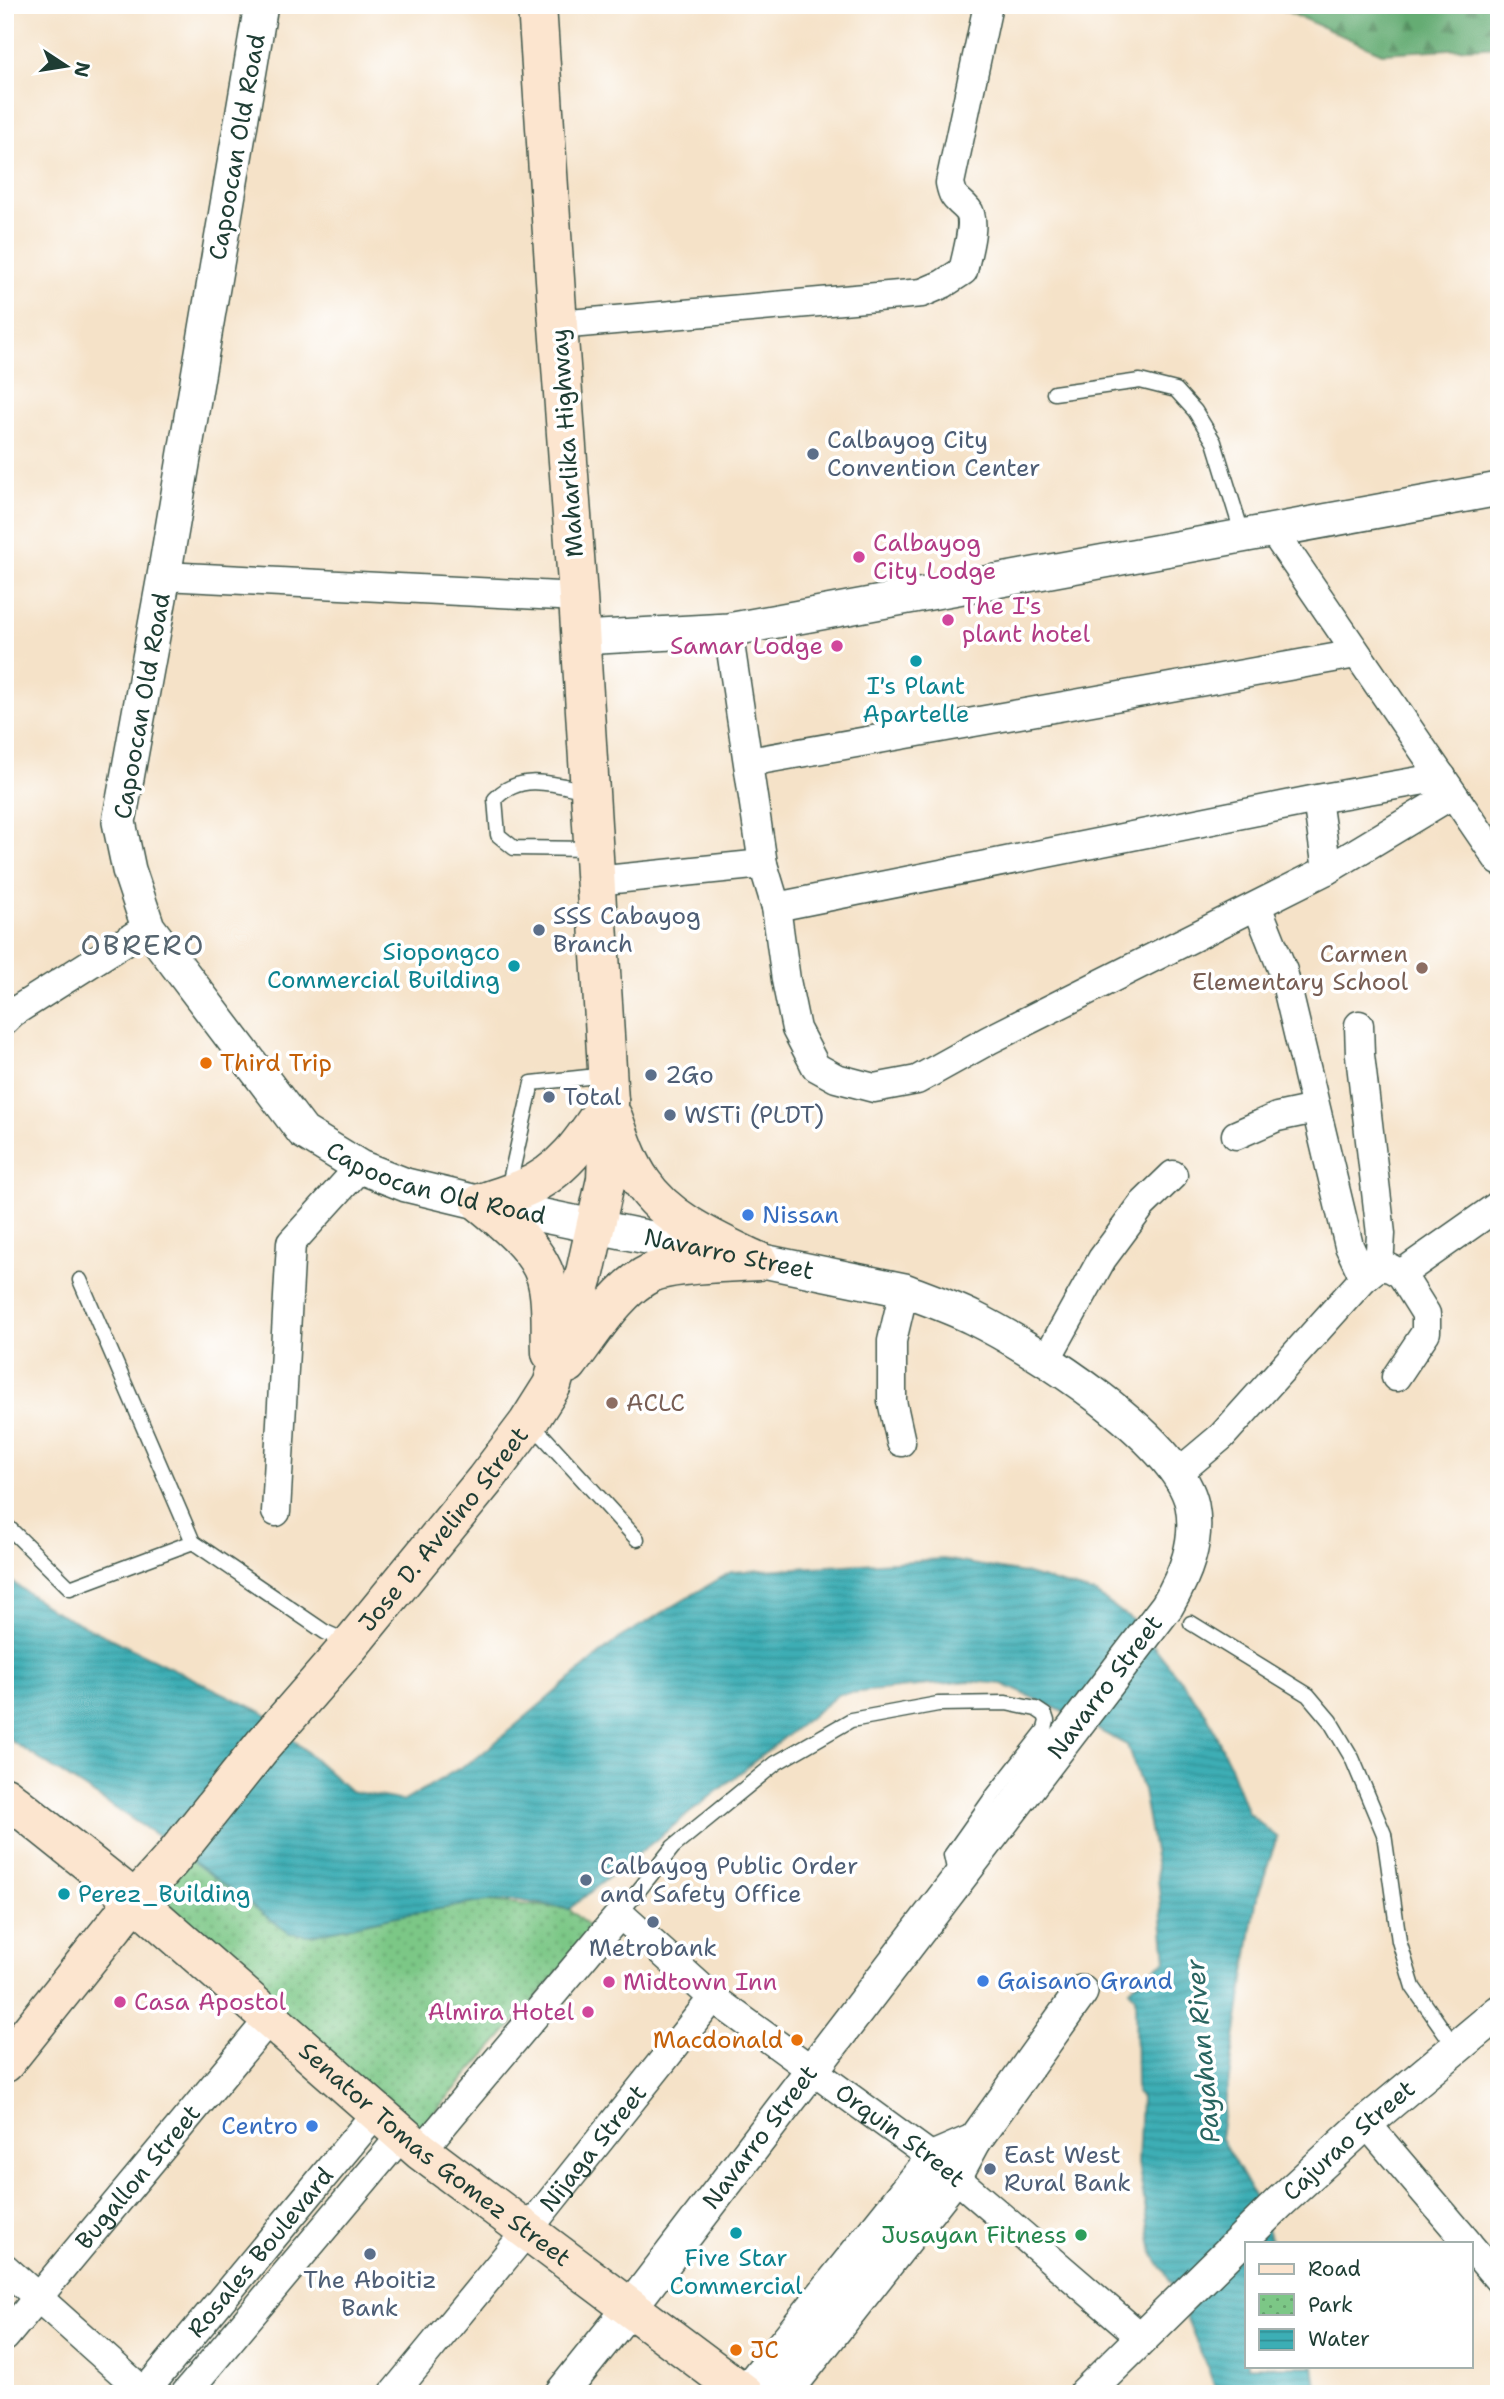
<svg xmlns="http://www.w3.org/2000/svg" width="1504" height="2399" viewBox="0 0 1504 2399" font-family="'Shantell Sans',sans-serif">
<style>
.forest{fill:url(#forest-firs);stroke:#427454;stroke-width:2}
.park{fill:url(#park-dots);stroke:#4e825d;stroke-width:2}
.water{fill:url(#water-rules);stroke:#2e7674;stroke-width:2}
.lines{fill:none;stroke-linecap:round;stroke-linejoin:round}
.service-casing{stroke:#3f564a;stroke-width:17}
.minor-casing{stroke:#3f564a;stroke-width:31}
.tertiary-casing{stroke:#3f564a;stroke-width:36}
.secondary-casing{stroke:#3f564a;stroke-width:41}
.service{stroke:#fff;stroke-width:14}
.minor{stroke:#fff;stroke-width:28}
.tertiary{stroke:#fff;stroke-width:33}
.secondary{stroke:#fce5cf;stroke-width:38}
.service-dot{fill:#5c6f8a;stroke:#fff;stroke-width:2.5}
.hotel-dot{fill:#d1479c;stroke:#fff;stroke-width:2.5}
.culture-dot{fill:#0f9aa8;stroke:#fff;stroke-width:2.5}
.education-dot{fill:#8d6e63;stroke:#fff;stroke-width:2.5}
.food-dot{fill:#e8710a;stroke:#fff;stroke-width:2.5}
.shop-dot{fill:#3f7fe0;stroke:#fff;stroke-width:2.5}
.leisure-dot{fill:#2e9e5b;stroke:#fff;stroke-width:2.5}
.labels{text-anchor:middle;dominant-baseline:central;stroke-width:7;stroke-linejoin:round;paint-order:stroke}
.street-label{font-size:24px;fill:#1f3d34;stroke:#fff}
.service-label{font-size:24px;fill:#4e5e75;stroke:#fff;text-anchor:start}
.hotel-label{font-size:24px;fill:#b23c85;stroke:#fff;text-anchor:start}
.culture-label{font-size:24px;fill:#0d838f;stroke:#fff}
.education-label{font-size:24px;fill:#785e54;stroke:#fff;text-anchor:end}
.food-label{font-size:24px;fill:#c56008;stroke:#fff;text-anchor:start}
.shop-label{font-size:24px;fill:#366cbe;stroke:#fff;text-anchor:start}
.leisure-label{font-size:24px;fill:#27864d;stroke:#fff;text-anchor:end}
.water-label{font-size:26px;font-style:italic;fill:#296561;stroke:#fff}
.quarter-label{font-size:28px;letter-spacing:2px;fill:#576670;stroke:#fff}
</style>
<defs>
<pattern id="forest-firs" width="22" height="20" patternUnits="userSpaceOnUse" patternTransform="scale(1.75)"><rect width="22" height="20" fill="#65ac73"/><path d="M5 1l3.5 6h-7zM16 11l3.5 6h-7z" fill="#538d5f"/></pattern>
<pattern id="park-dots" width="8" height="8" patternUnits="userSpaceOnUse" patternTransform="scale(1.75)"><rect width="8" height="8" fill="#7cc786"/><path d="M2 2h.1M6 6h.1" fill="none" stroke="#65a36e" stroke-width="1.8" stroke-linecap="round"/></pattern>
<pattern id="water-rules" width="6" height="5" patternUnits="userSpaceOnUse" patternTransform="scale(1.75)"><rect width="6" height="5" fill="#3caeb5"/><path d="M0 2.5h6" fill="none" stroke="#328f94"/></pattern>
</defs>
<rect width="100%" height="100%" fill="#fff"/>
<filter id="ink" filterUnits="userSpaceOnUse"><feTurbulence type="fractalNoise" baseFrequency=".0143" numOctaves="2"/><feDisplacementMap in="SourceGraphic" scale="14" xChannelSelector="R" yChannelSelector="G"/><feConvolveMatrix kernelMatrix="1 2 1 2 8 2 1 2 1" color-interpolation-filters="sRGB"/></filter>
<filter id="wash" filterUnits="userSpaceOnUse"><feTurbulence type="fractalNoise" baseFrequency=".00686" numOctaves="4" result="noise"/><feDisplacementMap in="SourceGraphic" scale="28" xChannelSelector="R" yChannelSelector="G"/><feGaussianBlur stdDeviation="1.57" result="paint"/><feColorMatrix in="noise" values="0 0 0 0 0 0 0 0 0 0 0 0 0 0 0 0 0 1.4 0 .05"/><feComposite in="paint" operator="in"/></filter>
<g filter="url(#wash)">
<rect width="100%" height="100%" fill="#f5e2c8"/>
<!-- forest -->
<path class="forest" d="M1272,5H1499V46L1382,53Z"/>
<!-- park -->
<path class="park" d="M187,1857L311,1935L396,1916L487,1901L569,1909L594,1932L418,2131L154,1902Z"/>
<!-- water -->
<path class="water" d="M943,1559L1024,1573L1096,1594L1135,1622L1206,1713L1228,1761L1248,1813L1277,1837L1256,1902L1220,2137L1258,2203L1272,2243H1247V2366H1314L1318,2394H1218L1173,2285L1153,2254L1138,2163L1141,2098L1136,2093L1135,1997L1129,1990L1140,1979L1166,1960L1157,1868L1143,1791L1127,1745L1064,1712L1002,1684L970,1681L839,1694L569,1909L517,1900L487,1901L396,1916L311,1935L289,1933L161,1838L5,1737V1577L52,1610L264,1713L350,1791L404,1801L478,1757L618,1639L731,1572Z"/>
</g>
<g filter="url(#ink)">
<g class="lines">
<!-- service casing -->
<g class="service-casing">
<path id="service" d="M1054,393L1140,381L1176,390L1195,411L1214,442L1243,536
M586,791C555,784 520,772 495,799L498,835L514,848L592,849
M508,1189L532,1083L606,1075
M80,1280L193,1542L325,1632L350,1643
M530,1425L545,1438L637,1539
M5,1524L70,1588L193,1542
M1191,1623L1308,1695L1330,1721L1352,1758L1384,1834L1399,1941L1413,1987L1455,2047
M620,1914L673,1847L776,1763L851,1720L938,1704L1006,1703L1036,1709L1045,1715L1047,1721L1045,1729L994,1794L951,1855L956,1878"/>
</g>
<!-- minor casing -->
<g class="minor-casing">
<g id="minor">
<path d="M558,325L922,293L943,284L963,271C966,257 977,221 968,210C957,197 954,202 950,183L988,5"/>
<path d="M1274,532L1499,861"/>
<path d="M164,576L578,597"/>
<path d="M728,630L763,864L776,907L786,980L796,1029L816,1067L836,1078L874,1088L917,1080L989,1040L1327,870L1317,799"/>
<path d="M749,762L1356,654"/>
<path d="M1327,870L1453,794"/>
<path d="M595,881L763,864"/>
<path d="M1257,906L1283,971L1349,1246L1364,1278"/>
<path d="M776,907L1317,799L1442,777"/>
<path d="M5,1020L12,1013L148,927"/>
<path d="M1359,1025L1360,1055L1381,1234L1379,1266"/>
<path d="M1236,1135L1277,1117L1315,1109"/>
<path d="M1046,1360L1102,1259L1142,1205L1173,1175"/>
<path d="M1396,1377L1426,1332V1314L1401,1274L1499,1205"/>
<path d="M901,1442L892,1401V1341L904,1290"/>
<path d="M1178,1473L1222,1436L1364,1278L1379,1266L1390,1268L1401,1274"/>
<path d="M276,1512L291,1243L360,1167"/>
<path d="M1366,2123L1468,2243"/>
<path id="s1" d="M421,2151L620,1914L713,1998L933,2158L1142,2338"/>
<path d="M1471,2247L1499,2280"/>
<path d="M5,2268L146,2394"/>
<path id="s2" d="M5,2337L271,2017"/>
<path id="s3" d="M143,2394L377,2112"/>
<path d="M185,2394L402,2135"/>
<path id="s4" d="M393,2394L527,2231L713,1998"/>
</g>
</g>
<!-- tertiary casing -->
<g class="tertiary-casing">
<g id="tertiary">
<path id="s5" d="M261,5L164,576L119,822L129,870L148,927L303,1132L360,1167L406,1185L481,1203L904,1290C927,1299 951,1307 973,1318C1032,1347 1178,1439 1192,1505C1199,1542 1185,1575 1167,1606L630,2308L561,2394"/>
<path d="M581,638L728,630L1499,489"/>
<path d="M744,2394L933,2158L975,2140"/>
<path d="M784,2394L955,2177L975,2140L1081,1992"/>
<path id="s6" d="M1085,2394L1279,2203L1366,2123L1499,2012"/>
</g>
</g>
<!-- secondary casing -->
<g class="secondary-casing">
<g id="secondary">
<path d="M613,1117C621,1139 628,1162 642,1182C668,1221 716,1241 757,1261"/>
<path d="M481,1203C506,1224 543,1252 548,1287C552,1308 550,1331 551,1353"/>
<path d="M481,1203C494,1198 509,1194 522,1189C564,1172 585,1138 609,1101"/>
<path d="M568,1364C590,1336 618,1288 651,1273C673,1263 731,1263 758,1261"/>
<path id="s7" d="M5,1796L135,1900L421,2151L745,2394"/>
<path id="s8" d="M5,2063L135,1900L171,1860L263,1745L351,1644L485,1480L528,1423L552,1385L585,1273L606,1179L609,1101L578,597L558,325L537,5"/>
</g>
</g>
<!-- service -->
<use href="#service" class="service"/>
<!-- minor -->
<use href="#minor" class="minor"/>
<!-- tertiary -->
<use href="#tertiary" class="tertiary"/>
<!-- secondary -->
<use href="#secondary" class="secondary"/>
</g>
</g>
<!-- markers -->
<g class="service-dot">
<circle cx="813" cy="454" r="7"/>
<circle cx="539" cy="930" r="7"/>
<circle cx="651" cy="1075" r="7"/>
<circle cx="549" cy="1097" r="7"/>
<circle cx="670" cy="1115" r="7"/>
<circle cx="586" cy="1880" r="7"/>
<circle cx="653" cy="1922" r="7"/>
<circle cx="990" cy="2169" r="7"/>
<circle cx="370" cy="2254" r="7"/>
</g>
<g class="hotel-dot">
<circle cx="859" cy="557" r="7"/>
<circle cx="948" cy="620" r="7"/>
<circle cx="837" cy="646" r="7"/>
<circle cx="609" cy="1982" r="7"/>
<circle cx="120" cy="2002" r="7"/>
<circle cx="588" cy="2012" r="7"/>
</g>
<g class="culture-dot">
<circle cx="916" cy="661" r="7"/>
<circle cx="514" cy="966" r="7"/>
<circle cx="64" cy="1894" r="7"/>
<circle cx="736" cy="2233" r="7"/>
</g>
<g class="education-dot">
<circle cx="1422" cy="968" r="7"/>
<circle cx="612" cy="1403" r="7"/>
</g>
<g class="food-dot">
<circle cx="206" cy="1063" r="7"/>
<circle cx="797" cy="2040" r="7"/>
<circle cx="736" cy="2350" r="7"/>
</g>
<g class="shop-dot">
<circle cx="748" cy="1215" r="7"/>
<circle cx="983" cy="1981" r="7"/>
<circle cx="312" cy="2126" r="7"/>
</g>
<circle class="leisure-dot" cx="1081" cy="2235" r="7"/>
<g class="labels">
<!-- street labels -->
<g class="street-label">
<text transform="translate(237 147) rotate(-80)">Capoocan Old Road</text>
<text transform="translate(567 443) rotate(-94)">Maharlika Highway</text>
<text transform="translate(142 706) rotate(-80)">Capoocan Old Road</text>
<text stroke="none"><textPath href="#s5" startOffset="1340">Capoocan Old Road</textPath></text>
<text stroke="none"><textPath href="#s5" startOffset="1642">Navarro Street</textPath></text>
<text stroke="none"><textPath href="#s8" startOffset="691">Jose D. Avelino Street</textPath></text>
<text transform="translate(1105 1687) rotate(-53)">Navarro Street</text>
<text stroke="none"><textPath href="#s1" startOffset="667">Orquin Street</textPath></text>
<text transform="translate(760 2137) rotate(-53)">Navarro Street</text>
<text stroke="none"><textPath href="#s6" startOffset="366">Cajurao Street</textPath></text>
<text stroke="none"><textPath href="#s4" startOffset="317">Nijaga Street</textPath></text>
<text stroke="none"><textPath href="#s7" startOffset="560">Senator Tomas Gomez Street</textPath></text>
<text stroke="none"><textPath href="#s2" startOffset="208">Bugallon Street</textPath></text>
<text stroke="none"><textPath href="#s3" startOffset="184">Rosales Boulevard</textPath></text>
</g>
<!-- service labels -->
<g class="service-label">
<text x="827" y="440">Calbayog City<tspan x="827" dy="28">Convention Center</tspan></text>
<text x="553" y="916">SSS Cabayog<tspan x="553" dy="28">Branch</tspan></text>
<text x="665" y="1075">2Go</text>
<text x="563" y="1097">Total</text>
<text x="684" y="1115">WSTi (PLDT)</text>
<text x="600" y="1866">Calbayog Public Order<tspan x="600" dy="28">and Safety Office</tspan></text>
<text x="653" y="1948" text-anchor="middle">Metrobank</text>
<text x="1004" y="2155">East West<tspan x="1004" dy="28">Rural Bank</tspan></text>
<text x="370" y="2280" text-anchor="middle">The Aboitiz<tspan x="370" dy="28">Bank</tspan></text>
</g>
<!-- hotel labels -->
<g class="hotel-label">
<text x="873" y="543">Calbayog<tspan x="873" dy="28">City Lodge</tspan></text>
<text x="962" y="606">The I's<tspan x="962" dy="28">plant hotel</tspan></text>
<text x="823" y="646" text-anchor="end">Samar Lodge</text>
<text x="623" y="1982">Midtown Inn</text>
<text x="134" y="2002">Casa Apostol</text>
<text x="574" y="2012" text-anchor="end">Almira Hotel</text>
</g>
<!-- culture labels -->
<g class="culture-label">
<text x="916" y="686">I's Plant<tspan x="916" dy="28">Apartelle</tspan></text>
<text x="500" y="952" text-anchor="end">Siopongco<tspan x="500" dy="28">Commercial Building</tspan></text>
<text x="78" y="1894" text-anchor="start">Perez_Building</text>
<text x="736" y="2258">Five Star<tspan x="736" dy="28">Commercial</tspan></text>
</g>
<!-- education labels -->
<g class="education-label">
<text x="1408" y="954">Carmen<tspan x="1408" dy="28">Elementary School</tspan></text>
<text x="626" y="1403" text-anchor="start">ACLC</text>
</g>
<!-- food labels -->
<g class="food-label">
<text x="220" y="1063">Third Trip</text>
<text x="783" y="2040" text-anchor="end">Macdonald</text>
<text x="750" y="2350">JC</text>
</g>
<!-- shop labels -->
<g class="shop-label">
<text x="762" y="1215">Nissan</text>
<text x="997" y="1981">Gaisano Grand</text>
<text x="298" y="2126" text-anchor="end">Centro</text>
</g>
<!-- leisure labels -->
<g class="leisure-label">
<text x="1067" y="2235">Jusayan Fitness</text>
</g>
<!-- water labels -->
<g class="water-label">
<text transform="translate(1202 2051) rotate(-95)">Payahan River</text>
</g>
<!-- quarter labels -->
<g class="quarter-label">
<text x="143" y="945">OBRERO</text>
</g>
</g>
<!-- margin -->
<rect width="1504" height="2399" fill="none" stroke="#fff" stroke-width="28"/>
<!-- legend -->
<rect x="1245" y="2242" width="228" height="126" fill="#ffffff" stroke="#a5b1ae" stroke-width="2"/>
<rect x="1259" y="2264" width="35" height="10" fill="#fce5cf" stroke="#a5b1ae" stroke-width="2"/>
<text x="1308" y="2276" font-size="21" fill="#1f3d34">Road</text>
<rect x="1259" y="2294" width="35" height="21" fill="url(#park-dots)" stroke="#a5b1ae" stroke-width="2"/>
<text x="1308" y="2312" font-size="21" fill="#1f3d34">Park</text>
<rect x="1259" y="2329" width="35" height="21" fill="url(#water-rules)" stroke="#a5b1ae" stroke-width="2"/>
<text x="1308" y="2346" font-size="21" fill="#1f3d34">Water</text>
<!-- north arrow -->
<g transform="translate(66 66) rotate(102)" stroke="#ffffff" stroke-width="5" paint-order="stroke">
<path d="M0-5L12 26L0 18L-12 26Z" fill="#1f3d34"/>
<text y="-10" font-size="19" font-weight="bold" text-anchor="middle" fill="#1f3d34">N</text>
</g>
</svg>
